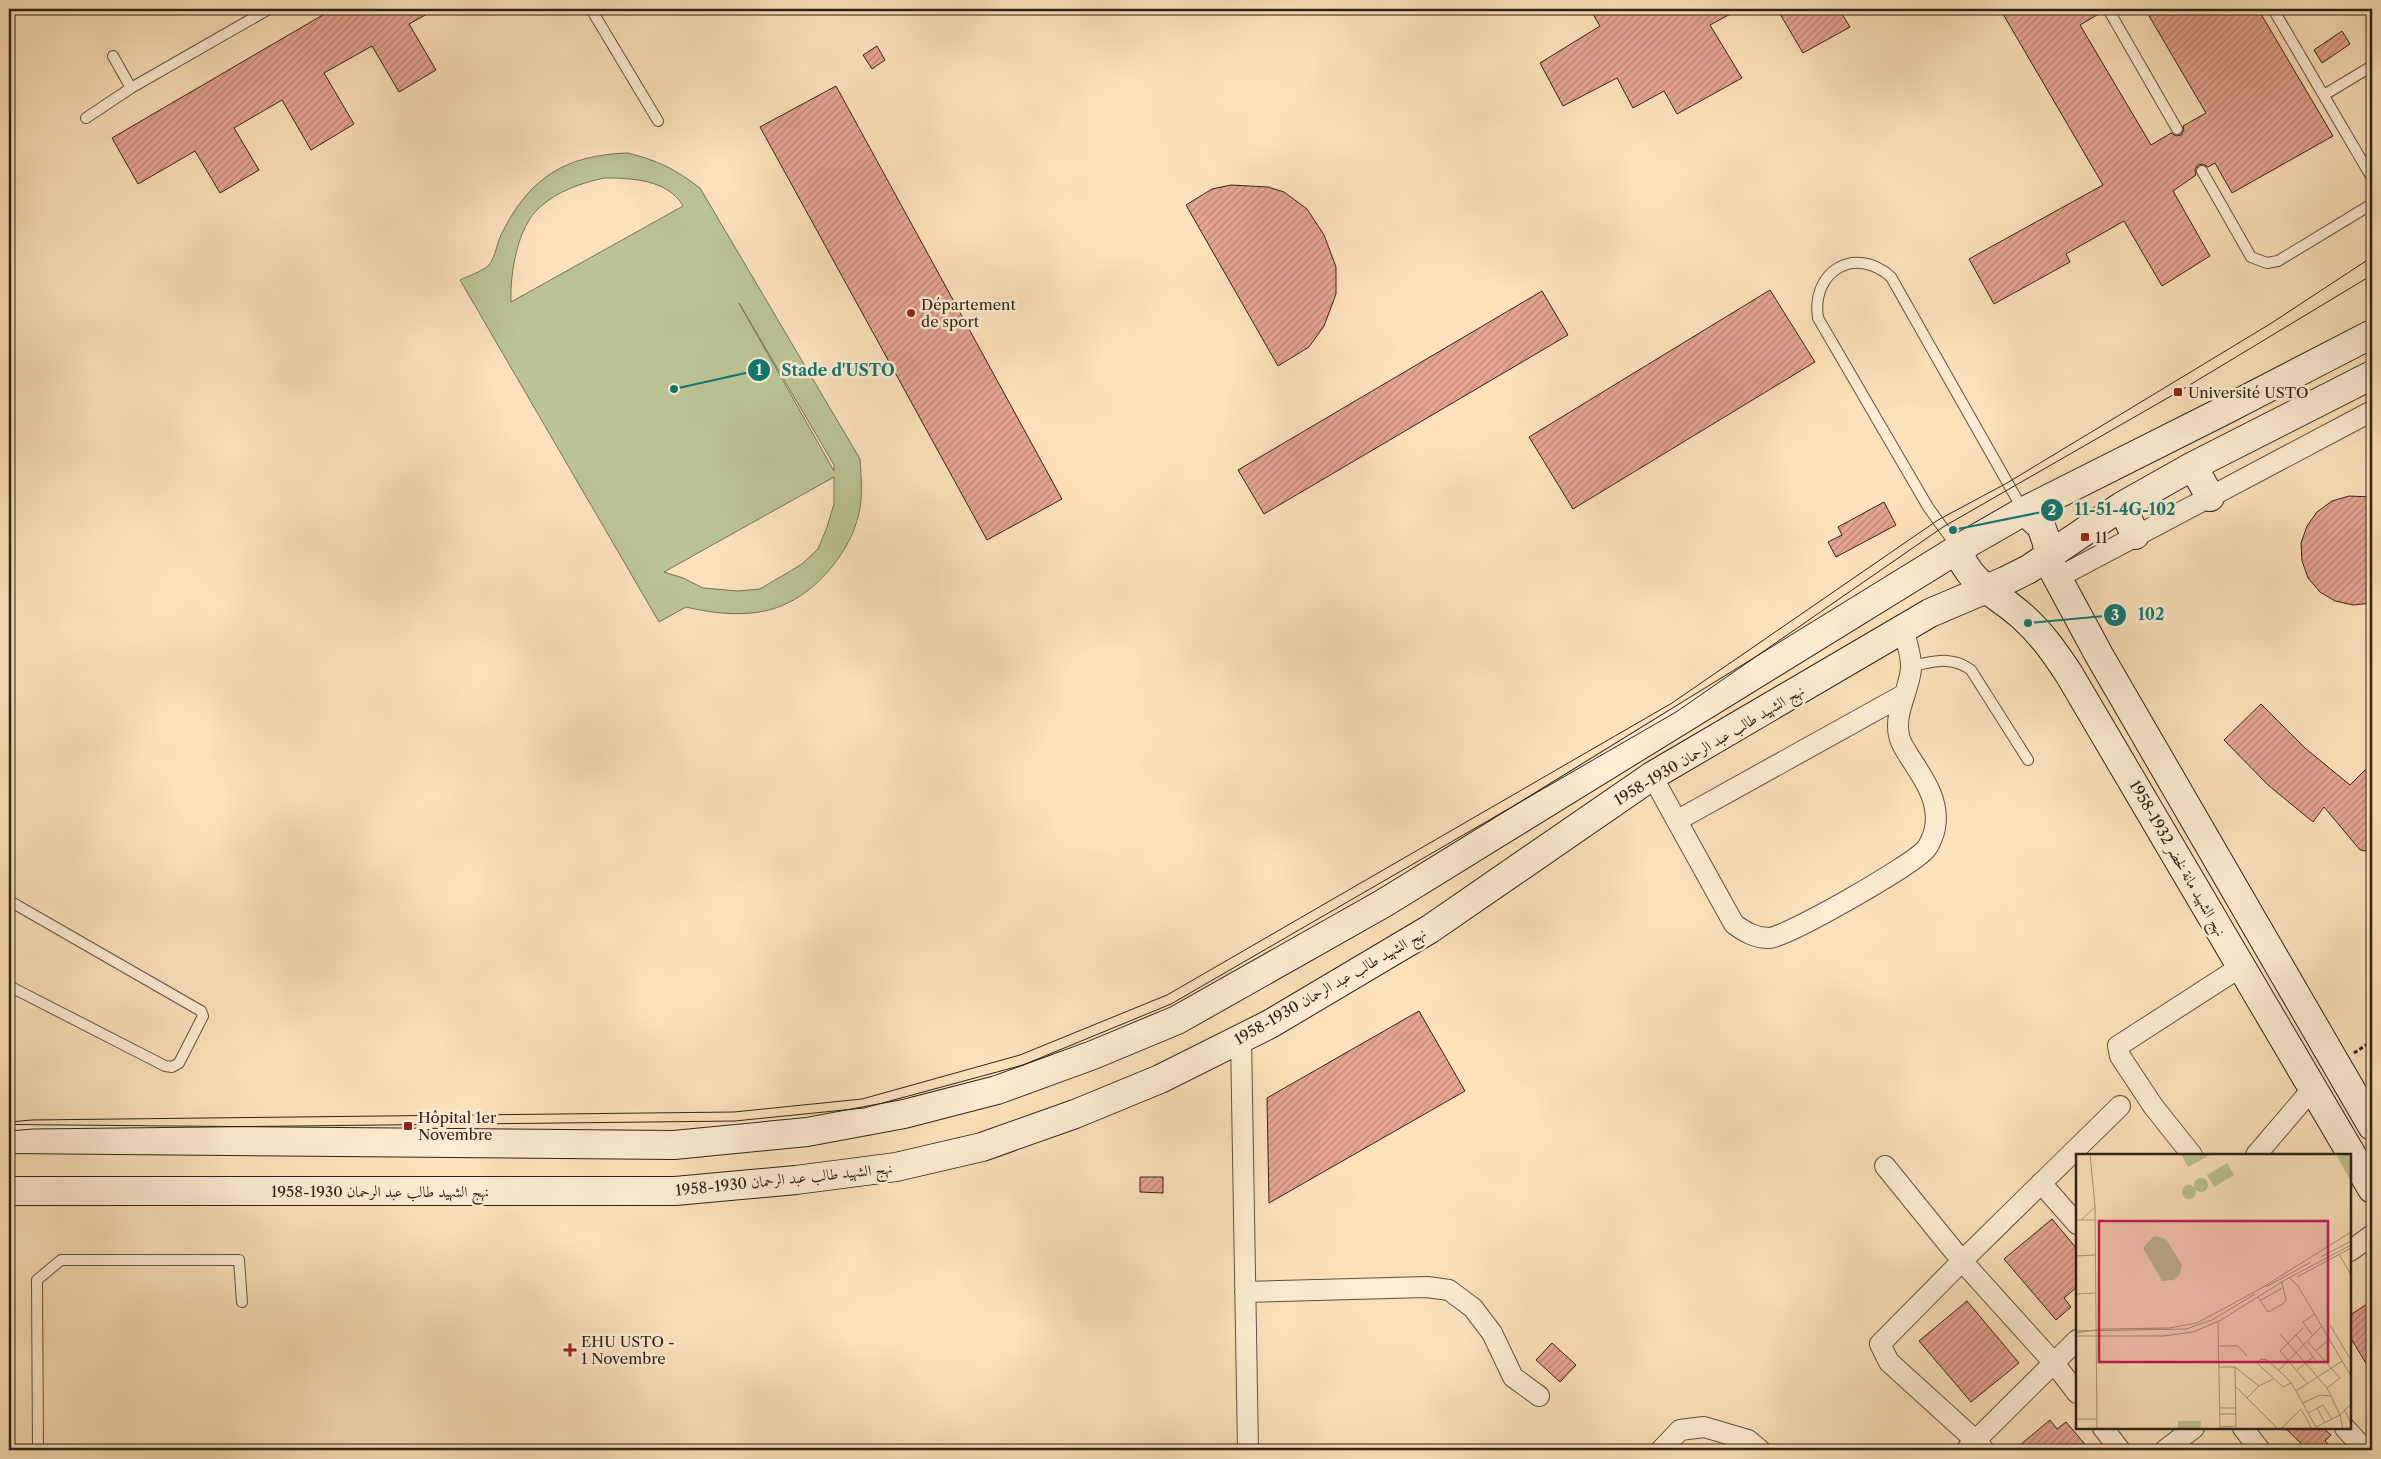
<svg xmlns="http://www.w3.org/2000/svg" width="2381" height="1459" viewBox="0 0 2381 1459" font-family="'Libre Caslon Text',Amiri,serif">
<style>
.grass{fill:#bbc393;stroke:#757355;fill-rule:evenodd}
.building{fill:url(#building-hatch);stroke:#2f2317}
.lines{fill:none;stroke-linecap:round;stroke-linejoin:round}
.service-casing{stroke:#625240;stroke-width:12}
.minor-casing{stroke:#625240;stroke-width:22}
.secondary-casing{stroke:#2f2317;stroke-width:30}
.path{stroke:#2f2317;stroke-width:3;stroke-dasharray:4 2.5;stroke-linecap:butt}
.service{stroke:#fdecd3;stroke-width:10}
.minor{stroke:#fdecd3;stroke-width:20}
.secondary{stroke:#fdecd3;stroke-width:28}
.tram{stroke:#2f2317;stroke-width:1}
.poi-dot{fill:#8f2418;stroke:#fdecd3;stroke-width:2}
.labels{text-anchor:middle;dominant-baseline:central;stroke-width:5;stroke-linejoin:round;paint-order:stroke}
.poi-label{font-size:15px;fill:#2f2317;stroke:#fdecd3;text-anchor:start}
.street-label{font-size:15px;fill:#2f2317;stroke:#fdecd3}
.inset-road{fill:none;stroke:#aa9579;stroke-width:1}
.view{fill:#c2185b;fill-opacity:0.15;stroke:#c2185b;stroke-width:2.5}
.inset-edge{fill:none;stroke:#2f2317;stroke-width:2.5}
.leader{fill:none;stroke:#0f766e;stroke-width:2}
.callout-dot{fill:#0f766e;stroke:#fdecd3;stroke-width:2}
.mark-label{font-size:15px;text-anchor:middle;font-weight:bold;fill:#fff}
.callout-label{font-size:16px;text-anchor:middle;font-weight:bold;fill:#0f766e;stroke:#fdecd3;stroke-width:5;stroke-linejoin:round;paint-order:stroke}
</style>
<defs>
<pattern id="building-hatch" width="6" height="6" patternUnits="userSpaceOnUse" patternTransform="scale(1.25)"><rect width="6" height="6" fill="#e6a590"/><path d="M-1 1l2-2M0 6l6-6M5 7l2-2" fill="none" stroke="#bb8675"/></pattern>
</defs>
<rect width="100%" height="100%" fill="#fce1bb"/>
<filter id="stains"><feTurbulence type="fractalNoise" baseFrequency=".004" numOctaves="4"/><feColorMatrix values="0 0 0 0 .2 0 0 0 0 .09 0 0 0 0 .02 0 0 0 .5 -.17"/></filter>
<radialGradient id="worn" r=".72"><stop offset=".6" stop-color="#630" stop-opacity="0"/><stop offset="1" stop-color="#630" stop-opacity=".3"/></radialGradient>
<!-- grass -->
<path class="grass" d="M628,153C659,161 675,169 700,188L860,459C861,476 863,496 859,513C851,551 817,592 781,606C752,618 715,614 686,607L659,622L460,280C468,276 481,272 488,266C496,257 497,241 503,231C531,176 567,155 628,153ZM604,178C630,178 668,179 683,206L511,302C510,274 517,227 540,207C558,191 581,183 604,178ZM739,303L834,465V471ZM834,477V504L826,530L818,549L802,564L760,589L738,591L703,588L683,578L664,572Z"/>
<!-- building -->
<path class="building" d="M333,9H436L409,24L436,70L399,92L372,46L324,73L354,124L311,150L282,100L234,128L259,170L220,193L195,151L138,184L112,138Z
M1590,9H1740L1710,25L1742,78L1677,114L1664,91L1633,108L1617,78L1563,106L1540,63L1600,26Z
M1777,9H1839L1850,27L1803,53Z
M2000,9H2101L2102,12L2080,25L2151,145L2171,133L2176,136L2181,135L2184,130L2183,126L2206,113L2145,9H2258L2333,136L2232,193L2215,163L2208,167L2203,164L2198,165L2195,170L2196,175L2173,191L2210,256L2162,286L2124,221L2066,254L2070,262L1994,304L1969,259L2103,185Z
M2342,31L2350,44L2322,63L2314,50Z
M877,46L885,60L872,69L863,55Z
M836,86L1062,499L987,540L760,127Z
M1231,185L1268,187L1284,192L1307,209L1324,235L1336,267V294L1324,326L1309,347L1278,366L1186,205L1212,189Z
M1770,290L1815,362L1573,509L1529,437Z
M1542,291L1568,335L1264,514L1238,470Z
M2349,496L2372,497V603L2353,605L2335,601L2320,592L2308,578L2302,561L2301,543L2307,526L2317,512L2332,501Z
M1884,502L1896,525L1836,557L1828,542L1842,535L1838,527Z
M2261,704L2305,748L2350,785L2372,763V852L2360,850L2324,807L2313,822L2268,785L2224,740Z
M1419,1011L1465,1091L1269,1203L1267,1098Z
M1140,1177H1163V1193L1140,1192Z
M2052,1219L2077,1249V1287L2064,1298L2071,1307L2056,1320L2004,1259Z
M1967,1301L2019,1363L1971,1402L1919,1341Z
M2372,1301V1373L2350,1337V1315Z
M1552,1343L1576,1365L1560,1382L1536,1360Z
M2050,1420L2057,1429L2066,1422L2090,1450H2014Z
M2285,1428H2323L2331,1435L2325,1441L2334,1450H2308Z"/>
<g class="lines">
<!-- service casing -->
<g class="service-casing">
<path id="service" d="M591,9L658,121
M2108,9L2177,129
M2273,9L2372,178
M113,56L131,88
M2324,95L2372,66
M86,118L131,88L269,9
M2202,171L2251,257L2267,263L2278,261L2372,204
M1957,547L1928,507L1818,318C1811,271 1855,245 1891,277L2023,510
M1911,666C1934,662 1951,655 1971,670L2028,760
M9,986L165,1066L172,1067L179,1063L203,1016L201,1011L13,903
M38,1450L37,1280L61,1260H239L242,1302"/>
</g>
<!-- minor casing -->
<g class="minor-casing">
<path id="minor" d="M2057,578L2372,411
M1652,776L1734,924C1745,932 1755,938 1769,938C1787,937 1913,865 1926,849C1930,844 1934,834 1935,828C1940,800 1923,778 1909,756C1905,749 1900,743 1899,735C1894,713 1909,691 1911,669C1912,656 1906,641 1903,628
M1678,820L1905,694
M1241,1038L1248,1450
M2192,1155L2153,1106L2120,1056L2118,1046L2242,966
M2256,1155L2313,1088
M1885,1166L1962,1261L2054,1363L2077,1393
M2041,1183L2077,1224
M2350,1251L2372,1235
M1245,1292L1427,1287L1449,1290L1473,1308L1492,1333L1513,1377L1539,1396
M2103,1428L2120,1450
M2243,1428L2260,1450
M2345,1428L2365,1450
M1967,1449L2077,1340
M1661,1450L1680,1430L1704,1427L1748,1440L1760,1450
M1984,1450L1976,1441L1889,1362L1880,1344L1962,1261L2120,1106
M2165,1450L2194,1428"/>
</g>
<!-- secondary casing -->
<g class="secondary-casing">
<path id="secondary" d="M2193,466L2210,497
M2122,506L2135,535
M2024,511L2041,526L2046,540L2052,568L2099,655L2372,1126
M1958,549C1968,584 1998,594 2023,617C2042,634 2055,653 2069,674L2372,1189
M9,1139L674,1145L807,1132L904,1114L997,1090L1093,1055L1177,1020L1384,903L1958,549L2024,511L2227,409L2372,334
M9,1191H675L796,1180L896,1167L982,1147L1075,1114L1160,1079L1270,1024L1430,929L1652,776L1930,613L2005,581L2029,569L2122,506L2193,466L2372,375"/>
</g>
<!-- path -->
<path class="path" d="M2354,1053L2372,1041"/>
<!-- service -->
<use href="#service" class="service"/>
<!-- minor -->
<use href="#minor" class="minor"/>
<!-- secondary -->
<use href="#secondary" class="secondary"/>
<!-- tram -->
<path class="tram" d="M9,1122L32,1120L734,1112L862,1099L1020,1055L1167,995L1672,703L1938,520L2007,483L2270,324L2372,257
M9,1131L33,1129L735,1121L864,1108L1023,1065L1171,1004L1676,712L1943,527L2178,392L2372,275"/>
</g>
<!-- markers -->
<g class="poi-dot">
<circle cx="911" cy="313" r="5"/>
<rect x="2173" y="387" width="10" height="10" rx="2.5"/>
<rect x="2080" y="532" width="10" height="10" rx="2.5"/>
<rect x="403" y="1121" width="10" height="10" rx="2.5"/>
<path d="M567.5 1342.5h5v5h5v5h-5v5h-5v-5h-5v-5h5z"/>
</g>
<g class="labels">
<!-- poi labels -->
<g class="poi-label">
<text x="921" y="304">Département<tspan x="921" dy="17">de sport</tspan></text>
<text x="2188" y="392">Université USTO</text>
<text x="2095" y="537">11</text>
<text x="418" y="1117">Hôpital 1er<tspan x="418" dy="17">Novembre</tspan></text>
<text x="581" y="1341">EHU USTO -<tspan x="581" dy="17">1 Novembre</tspan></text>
</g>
<!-- street labels -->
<g class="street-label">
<text transform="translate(1709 745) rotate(-31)">نهج الشهيد طالب عبد الرحمان 1930-1958</text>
<text transform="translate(2178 858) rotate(60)">نهج الشهيد مانة لخضر 1932-1958</text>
<text transform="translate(1330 986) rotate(-30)">نهج الشهيد طالب عبد الرحمان 1930-1958</text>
<text transform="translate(784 1179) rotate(-6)">نهج الشهيد طالب عبد الرحمان 1930-1958</text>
<text x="380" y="1191">نهج الشهيد طالب عبد الرحمان 1930-1958</text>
</g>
</g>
<!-- overview -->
<g transform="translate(2076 1154)">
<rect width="275" height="275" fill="#fce1bb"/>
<path d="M151,9L158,21L138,33L131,21ZM118 31a7 7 0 1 1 14 0a7 7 0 1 1-14 0ZM106 38a7 7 0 1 1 14 0a7 7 0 1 1-14 0ZM78,82L90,85L106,111L104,120L98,126L86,127L67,94ZM102,267H125L124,275H102Z" fill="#bbc393"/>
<path d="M105,0H136L112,13ZM260,0H275V28Z" fill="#bbc393"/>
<path class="inset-road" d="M14,0L19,52L21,275M0,66H19M5,66L19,53M263,100L275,121M0,102L19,101M245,103L275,87M213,123L222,132L275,222M221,123L275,94M190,133L235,108M0,140L19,139M182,143L192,158L207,150L210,146L206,128M185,146L206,134M142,168L144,275M254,171L275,206M227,174L204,197L232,230M0,177L110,175L136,166L179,140M0,179L26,175L93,174L121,169L184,135L275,78M204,180L251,234L264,261L267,275M220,181L242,209M0,182H88L117,178L145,166L209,126L275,91M237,182L227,168L239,160M232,188L264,224L251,234M143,192H162L171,202M241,196L253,185M143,213H159L160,275M159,213L183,232L171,244M203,216L245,173M221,216L237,203M215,229L207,233L181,209L185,205L191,206L210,223L215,229L220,237M183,232L197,225M160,233L202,275M227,249L244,241L255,242M144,254H160M241,254L249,269M268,255L275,269M232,259L247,251L256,265M144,260H160M0,265H21M144,273L160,272M240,273L264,261L275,250M205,275L225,255L236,275M241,275L220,237L266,207"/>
<path class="view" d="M23,67H252V208H23Z"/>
<rect width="275" height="275" class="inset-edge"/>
</g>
<!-- callouts -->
<path class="leader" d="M674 389L759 370M1953 530L2052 510M2028 623L2115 615"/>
<g class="callout-dot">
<circle cx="674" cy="389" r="5"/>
<circle cx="1953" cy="530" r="5"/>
<circle cx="2028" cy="623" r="5"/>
<circle cx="759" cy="370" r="12"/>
<circle cx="2052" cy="510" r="12"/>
<circle cx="2115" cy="615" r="12"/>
</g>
<g class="mark-label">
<text x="759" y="375">1</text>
<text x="2052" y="515">2</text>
<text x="2115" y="620">3</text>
</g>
<g class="callout-label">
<text x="838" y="376">Stade d'USTO</text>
<text x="2125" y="515">11-51-4G-102</text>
<text x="2151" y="620">102</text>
</g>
<!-- margin -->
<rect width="2381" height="1459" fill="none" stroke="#fce1bb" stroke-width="30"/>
<rect x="10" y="10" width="2361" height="1439" fill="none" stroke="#2f2317" stroke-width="2.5"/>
<rect x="15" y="15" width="2351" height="1429" fill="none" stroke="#2f2317"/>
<rect width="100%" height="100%" filter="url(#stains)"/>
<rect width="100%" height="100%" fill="url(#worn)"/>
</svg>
